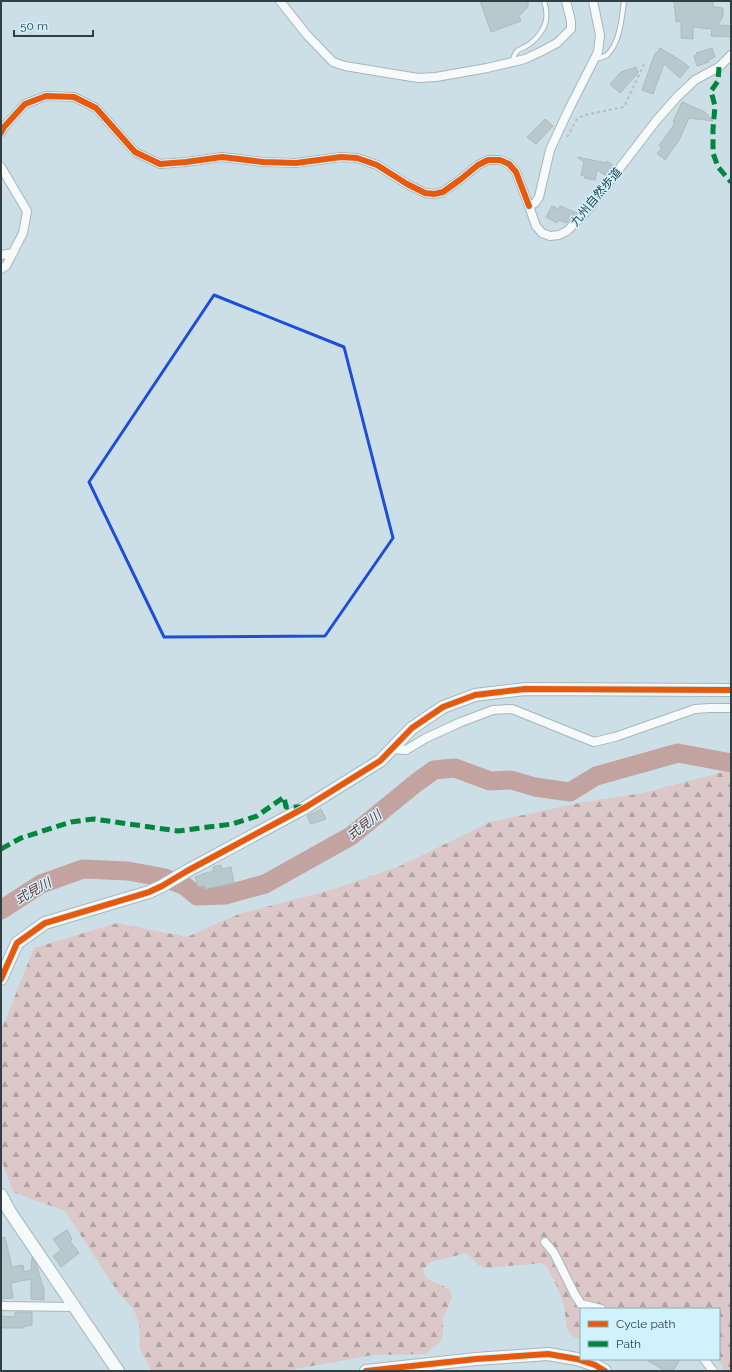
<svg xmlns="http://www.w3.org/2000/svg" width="732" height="1372" viewBox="0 0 732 1372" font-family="Raleway,'Noto Sans JP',sans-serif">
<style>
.forest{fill:url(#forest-firs)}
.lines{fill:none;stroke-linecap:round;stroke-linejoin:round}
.river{stroke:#c2a3a0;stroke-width:19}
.building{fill:#b9c8cd;stroke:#acbbc1}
.lane-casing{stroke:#a7b6bb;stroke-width:6}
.street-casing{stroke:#a7b6bb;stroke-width:10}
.secondary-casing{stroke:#a7b6bb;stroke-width:14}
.path{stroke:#b6bec1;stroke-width:2;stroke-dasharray:3 3;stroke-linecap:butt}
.lane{stroke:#f7fafb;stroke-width:4}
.street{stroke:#f7fafb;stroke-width:8}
.secondary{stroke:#f7fafb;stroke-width:12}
.quiet{stroke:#00873e;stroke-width:5;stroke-dasharray:10 5;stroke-linecap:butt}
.cycleway-casing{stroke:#cff2fd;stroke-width:8}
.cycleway{stroke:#e8590c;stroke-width:6}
.marked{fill:none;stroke:#1d4ed8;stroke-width:3;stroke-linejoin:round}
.labels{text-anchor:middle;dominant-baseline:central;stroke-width:3;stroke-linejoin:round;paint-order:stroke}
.street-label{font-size:12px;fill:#303f43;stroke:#cff2fd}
.water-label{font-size:13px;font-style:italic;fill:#76332d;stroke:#cff2fd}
</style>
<defs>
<pattern id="forest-firs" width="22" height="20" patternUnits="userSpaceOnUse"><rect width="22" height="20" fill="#dcc8c8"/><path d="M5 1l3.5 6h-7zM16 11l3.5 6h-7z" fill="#b3a4a4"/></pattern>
</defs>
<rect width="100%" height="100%" fill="#ccdfe6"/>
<!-- forest -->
<path class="forest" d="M731,770V1371H724L719,1358V1309H581V1339C575,1338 571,1336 568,1331C565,1323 566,1314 564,1306C560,1293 552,1272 543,1263L485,1268L478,1265L467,1253L430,1262L423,1270L426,1278L449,1289L452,1297L443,1319V1335L440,1342L425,1354L373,1355L296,1369L293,1371H151L140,1348L139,1324L134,1310L117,1291L65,1211L13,1192L1,1159V1031L34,948L117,923L187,937L239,914L331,890L400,866L490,822L579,803L643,793Z"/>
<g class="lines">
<!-- river -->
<path class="river" d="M1,910L41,884L83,869L128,871L165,878L185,886L197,896L225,895L265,884L351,836L416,783L434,770L455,768L490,781L511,780L535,787L570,792L596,776L678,753L731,763"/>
</g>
<!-- building -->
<path class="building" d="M480,1H528V7L519,16L521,21L491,32Z
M674,1H713V7L723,8V16L718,25L731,26V37L711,36L712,29L693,27V39L681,38V21L676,22Z
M660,48L683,62L689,67L680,78L664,64L653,94L642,90L655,53H657Z
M712,48L715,57L708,60L709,62L697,66L694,56L697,55L696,53Z
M636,67L638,73L620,93L610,84L621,72Z
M682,102L705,112L713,121L689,118L679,140L665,160L657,153L662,148L659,146L675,123L673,122Z
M545,119L553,126L536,144L527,137Z
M578,157L606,163L607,161L614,166L607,176L597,170L595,180L584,178L585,176L581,175L584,162L578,158Z
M552,206L559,209L560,206L577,213L566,223L559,220L557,223L546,217Z
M321,809L326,819L311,824L307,816Z
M221,865L222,869L231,867L234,883L205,889L204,885L198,887L195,877L202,875V874L214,871L213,867Z
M67,1230L72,1239L70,1241L79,1253L61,1267L53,1256L61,1250L53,1239Z
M5,1237L12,1267L23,1265L24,1272L31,1270L32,1257L36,1263L43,1287H44V1300L31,1299V1279L11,1283L13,1298L1,1299V1238Z
M15,1312H32V1325H29V1326H24V1328H1V1316L15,1317Z
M645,1359H680L673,1371H665Z"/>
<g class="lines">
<!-- lane casing -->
<g class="lane-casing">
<path id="lane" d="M595,59C599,58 604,57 607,55C620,43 622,17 624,1
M512,62C517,45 520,52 531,43C545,31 550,19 544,1"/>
</g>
<!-- street casing -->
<g class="street-casing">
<path id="street" d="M280,1L307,35L333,62L345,66L418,78L436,77L487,68L525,59L542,51L557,43L571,29V21L566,1
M593,1L600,35L598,52L568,111L550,150L539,197L535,203L529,206L536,226L542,233L550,236L559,235L567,231L586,212L656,121L677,97L695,80L719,67L731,55
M1,133L4,127L25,104L46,96L74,97L96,108L135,152L160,164L186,162L222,157L263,162L296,163L341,157L357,158L377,165L407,184L425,193L434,194L443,192L461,179L478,165L488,160H500L509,164L516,172L529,206
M1,167L27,211L23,233L6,266L1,269
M1,255L13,253
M392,749L406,750L426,738L461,722L493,710L512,709L594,742L615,737L695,709L710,708H731
M545,1242L554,1253L575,1295L581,1304L601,1309
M1,1306L74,1307
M704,1359L713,1371"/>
</g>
<!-- secondary casing -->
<g class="secondary-casing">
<path id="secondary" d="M1,979L17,943L45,923L149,892L162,886L187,871L306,807L380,761L412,728L443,707L475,695L525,689L731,690
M1,1195L10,1212L118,1371
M366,1371L476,1359L548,1354L577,1359L595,1365L605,1371"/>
</g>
<!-- path -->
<path class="path" d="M567,137L577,119L584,115L624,107L645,62"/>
<!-- lane -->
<use href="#lane" class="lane"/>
<!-- street -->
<use href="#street" class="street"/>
<!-- secondary -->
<use href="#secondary" class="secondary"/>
<!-- quiet -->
<path class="quiet" d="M719,67L718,81L711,91L715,106L713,129V153L718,167L731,182
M1,849L21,838L71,822L94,819L178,831L232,824L257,816L284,797L286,807H304"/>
<!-- cycleway casing -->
<g class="cycleway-casing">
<path id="cycleway" d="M1,133L4,127L25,104L46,96L74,97L96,108L135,152L160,164L186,162L222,157L263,162L296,163L341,157L357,158L377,165L407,184L425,193L434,194L443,192L461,179L478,165L488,160H500L509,164L516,172L529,206
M1,979L17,943L45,923L149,892L162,886L187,871L306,807L380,761L412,728L443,707L475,695L525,689L731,690
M366,1371L476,1359L548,1354L577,1359L595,1365L605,1371"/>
</g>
<!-- cycleway -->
<use href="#cycleway" class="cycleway"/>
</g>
<!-- marked area -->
<path class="marked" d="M214,295L344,347L393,538L325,636L164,637L89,482Z"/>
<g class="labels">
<!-- street labels -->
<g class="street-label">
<text transform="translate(596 197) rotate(-50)">九州自然歩道</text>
</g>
<!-- water labels -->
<g class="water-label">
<text transform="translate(364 825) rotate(-37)">式見川</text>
<text transform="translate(33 891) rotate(-29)">式見川</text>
</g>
</g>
<!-- border -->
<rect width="732" height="1372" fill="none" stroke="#303f43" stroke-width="4"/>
<!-- legend -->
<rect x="580" y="1308" width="140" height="52" fill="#cff2fd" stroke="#8faab3"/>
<rect x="588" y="1321" width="20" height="6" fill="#e8590c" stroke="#8faab3"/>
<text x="616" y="1328" font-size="12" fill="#303f43">Cycle path</text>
<rect x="588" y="1341" width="20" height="6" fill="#00873e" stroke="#8faab3"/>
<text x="616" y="1348" font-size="12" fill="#303f43">Path</text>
<!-- scale -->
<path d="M14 30v6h79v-6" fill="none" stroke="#303f43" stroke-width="2"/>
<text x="20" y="30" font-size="12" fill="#303f43" stroke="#cff2fd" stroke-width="3" paint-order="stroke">50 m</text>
</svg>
